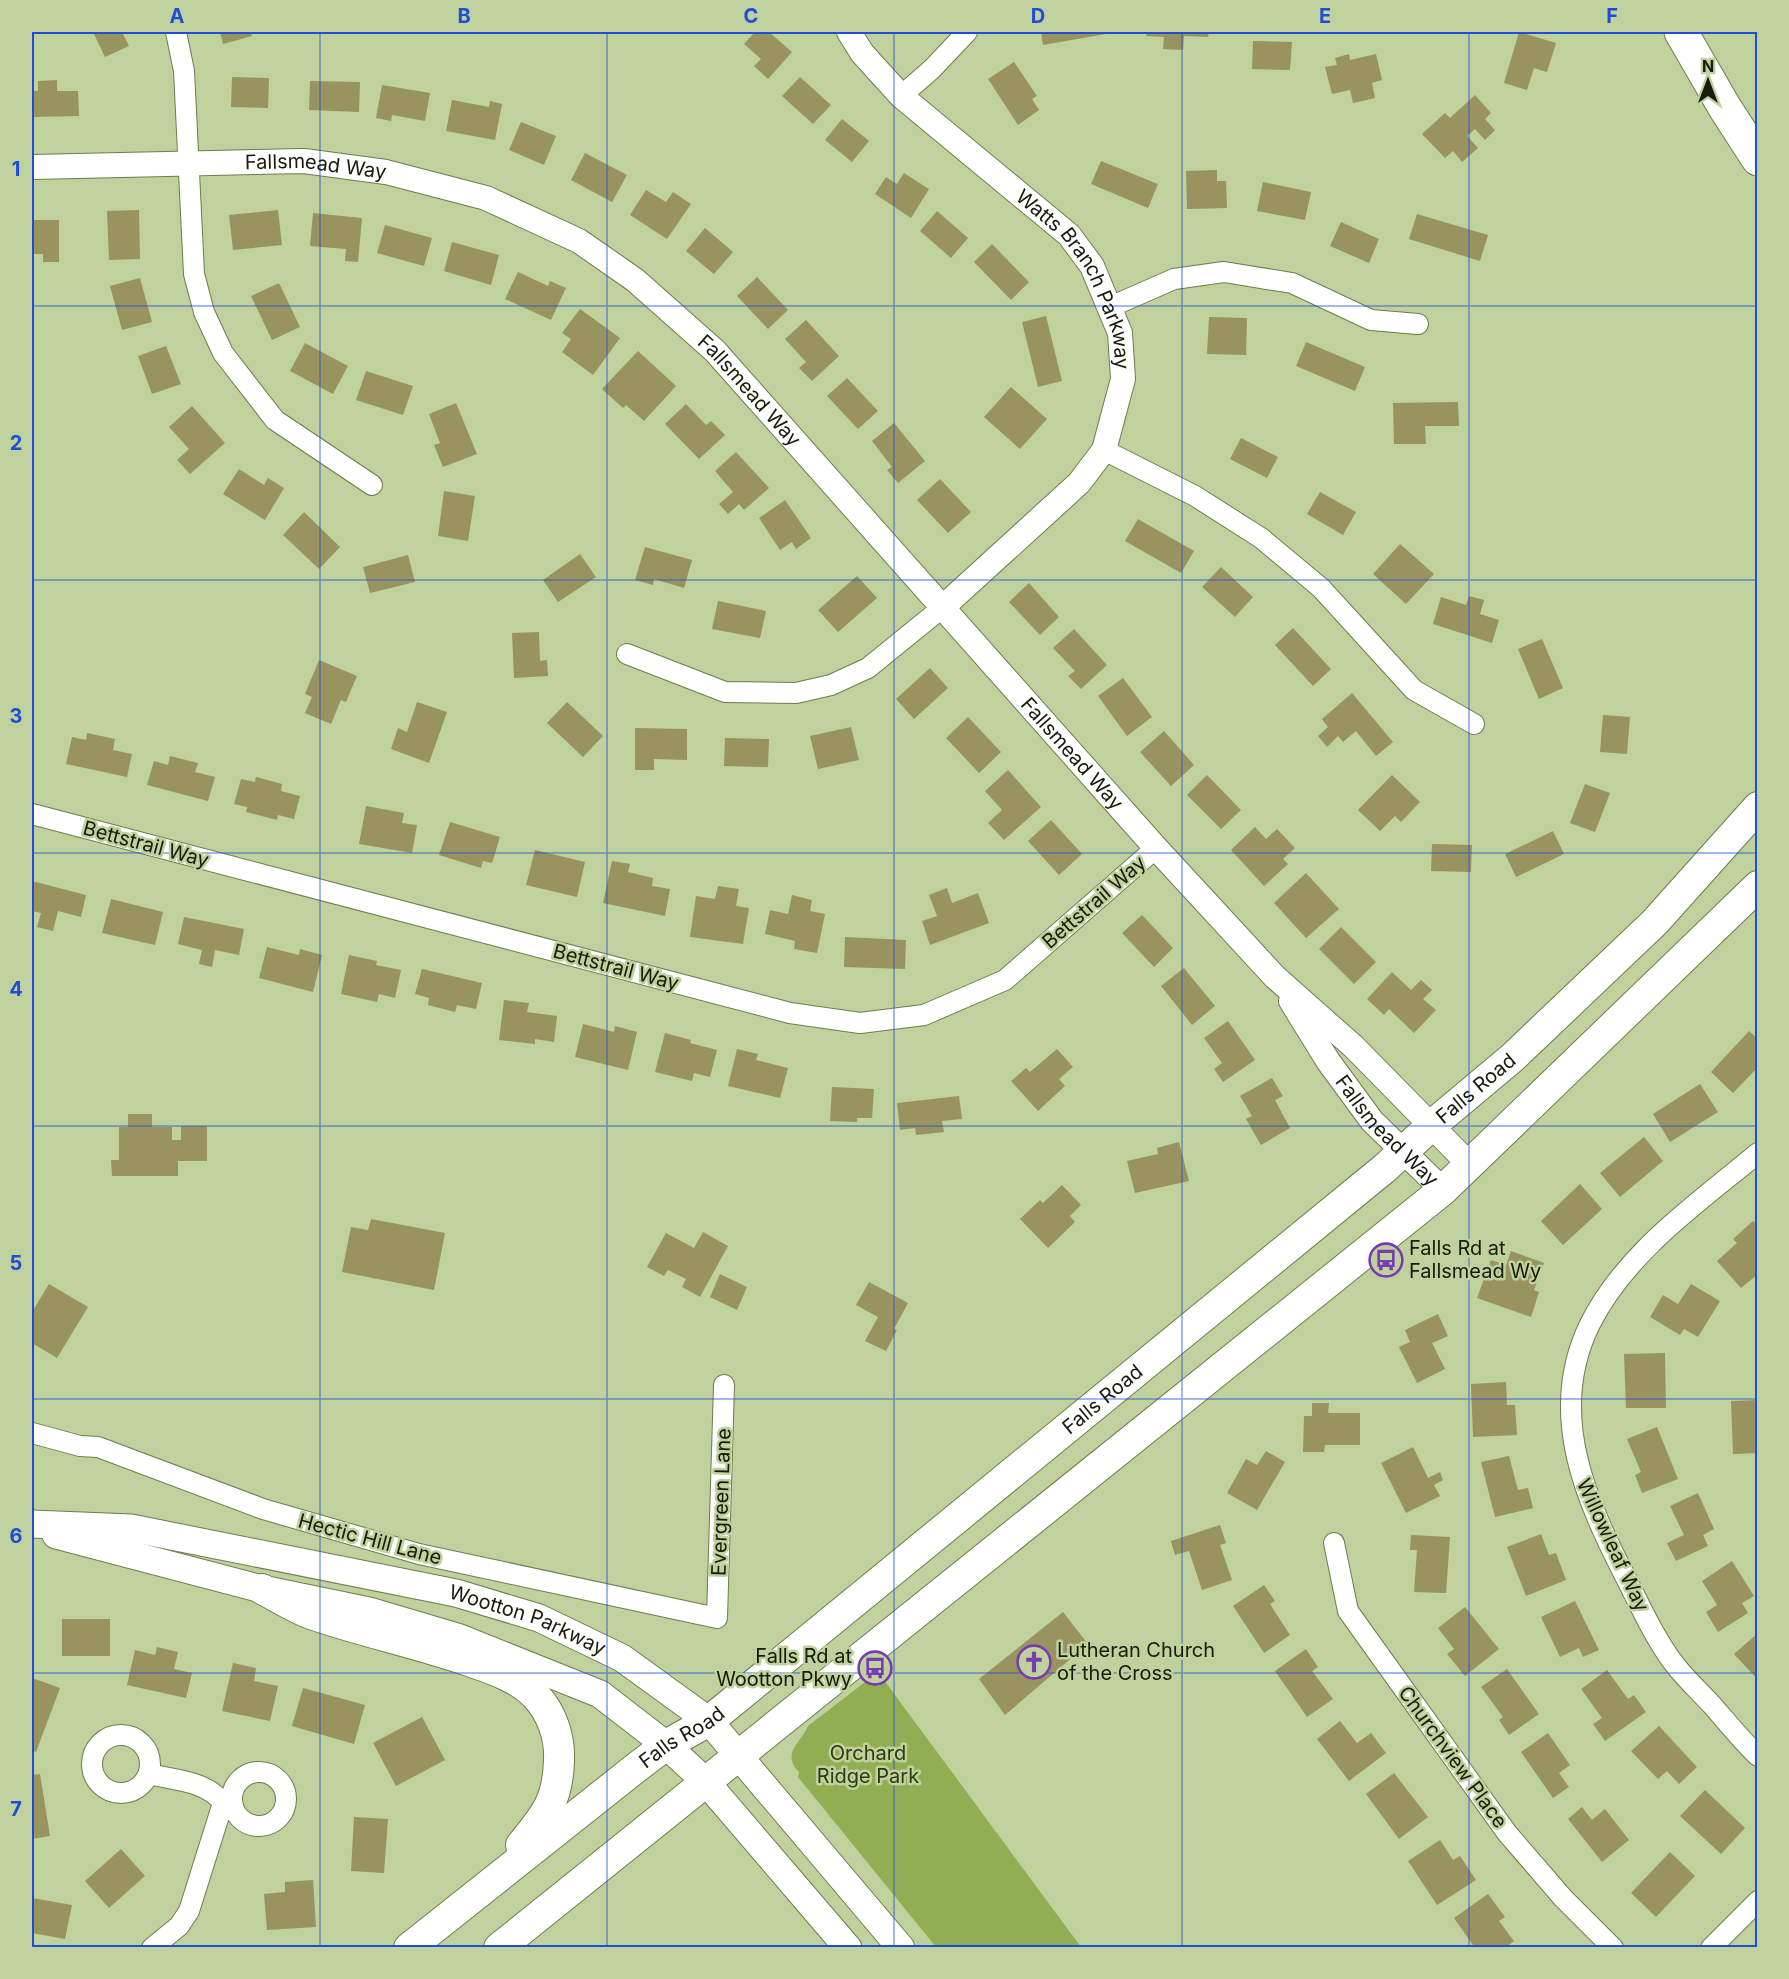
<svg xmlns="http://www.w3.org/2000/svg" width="1789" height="1979" viewBox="0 0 1789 1979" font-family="Inter,sans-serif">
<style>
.green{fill:#92ae52}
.building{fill:#98935f}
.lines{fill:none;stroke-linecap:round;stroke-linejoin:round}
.minor-casing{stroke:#6e7d4d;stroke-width:22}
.tertiary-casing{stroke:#6e7d4d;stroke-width:26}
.secondary-casing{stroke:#6e7d4d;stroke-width:29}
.primary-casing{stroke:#6e7d4d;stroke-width:32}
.motorway-casing{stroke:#6e7d4d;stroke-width:35}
.minor{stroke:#fff;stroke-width:20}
.tertiary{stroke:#fff;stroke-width:24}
.secondary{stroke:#fff;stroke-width:27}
.primary{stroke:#fff;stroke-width:30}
.motorway{stroke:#fff;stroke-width:33}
.grid{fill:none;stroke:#1d4ed8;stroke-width:1.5;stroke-opacity:0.55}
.labels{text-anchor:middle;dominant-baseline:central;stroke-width:5;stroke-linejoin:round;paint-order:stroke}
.street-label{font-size:20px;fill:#161c09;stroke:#bfd19d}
.poi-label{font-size:20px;fill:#161c09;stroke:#bfd19d;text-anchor:start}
.park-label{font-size:20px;fill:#2e3a11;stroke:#bfd19d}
.neatline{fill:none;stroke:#1d4ed8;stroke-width:2}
.grid-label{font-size:20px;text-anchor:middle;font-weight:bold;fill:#1d4ed8}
</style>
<rect width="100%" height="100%" fill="#bfd19d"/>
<!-- green -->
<path class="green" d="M878,1672L1081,1947H936L798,1777L799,1772C781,1753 800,1744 808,1726Z"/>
<!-- building -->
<path class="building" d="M93,32H122L129,46L105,57Z
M220,32H250L252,36L223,44Z
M755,32H769L792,52L768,79L754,66L761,59L744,44Z
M1041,32H1105L1106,34L1043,45Z
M1147,32H1209L1208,37L1184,36L1183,50L1163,49L1164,37L1146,36Z
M1519,32L1556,43L1547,72L1534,68L1527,90L1504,83Z
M1253,41L1292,42L1290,70L1252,69Z
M1349,54L1350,60L1376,54L1382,80L1372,83L1375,98L1353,103L1350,90L1332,94L1325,67L1337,65L1335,58Z
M1014,62L1037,96L1032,99L1039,110L1018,125L988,79Z
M232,77L269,78L268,108L231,107Z
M800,77L831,105L813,124L782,96Z
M57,80V91H78L79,116L32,117V91H38V81Z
M310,81L360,82L359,112L309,110Z
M382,85L430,93L425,121L392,115L391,121L376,118Z
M1475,95L1491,113L1485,119L1495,130L1485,140L1475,129L1467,136L1478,148L1462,162L1453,151L1445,158L1422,134L1445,113L1450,118Z
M452,100L489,107L490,101L502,104L495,140L446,131Z
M842,119L869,141L852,162L825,140Z
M521,122L556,136L544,165L509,150Z
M585,153L627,175L612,202L571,180Z
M1101,161L1158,184L1148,208L1091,184Z
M1217,170V181H1226L1227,208L1187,209L1186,171Z
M904,173L929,189L911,218L875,194L886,177L897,184Z
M1263,182L1311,192L1305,220L1257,211Z
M646,190L666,202L673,192L691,204L667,239L630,215Z
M139,210L140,259L109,260L107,211Z
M278,210L282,245L233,250L229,215Z
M937,211L968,238L951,258L920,231Z
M313,213L362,218L358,262L345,261L346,249L310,246Z
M1417,214L1488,235L1480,261L1409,239Z
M32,220H59V262H43V254H32Z
M1341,222L1379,239L1369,263L1330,246Z
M385,225L432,238L424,266L377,253Z
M705,228L733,252L714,274L686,251Z
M452,242L499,255L491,285L444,271Z
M992,244L1029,282L1011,300L974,262Z
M518,272L548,286L550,281L566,288L551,320L505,299Z
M757,277L788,310L768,329L737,296Z
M140,278L152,322L122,330L110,286Z
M279,283L300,327L272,340L251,296Z
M580,309L620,338L593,375L562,352L571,339L562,333Z
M1046,316L1062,381L1038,387L1022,322Z
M1209,317L1247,318L1246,355L1207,354Z
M806,320L839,356L812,381L799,368L806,362L785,339Z
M1306,342L1365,367L1355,391L1296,366Z
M305,343L348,366L333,394L290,371Z
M166,346L181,384L152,394L138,356Z
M638,351L676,386L644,421L626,405L623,408L602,389Z
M366,371L413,386L403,415L356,400Z
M847,378L878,411L858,429L827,396Z
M1011,387L1047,419L1020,449L984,417Z
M1458,402L1459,426H1425L1426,444H1394L1393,403Z
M456,403L477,454L443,467L434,445L440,443L429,414Z
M686,404L706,425L711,421L725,435L699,459L665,424Z
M192,406L225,443L190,474L177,460L189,449L169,427Z
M894,423L925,461L898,483L887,470L892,467L872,441Z
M1241,438L1278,457L1267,478L1230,459Z
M736,452L769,488L744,510L739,504L728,514L719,504L733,492L715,471Z
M239,469L264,485L268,478L284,488L265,520L223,494Z
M940,479L971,512L948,533L917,500Z
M444,491L475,496L468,541L438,536Z
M1320,492L1356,512L1343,535L1307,514Z
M785,500L811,538L796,549L792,542L780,550L759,518Z
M304,512L340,547L319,569L283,535Z
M1138,519L1194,551L1181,573L1125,541Z
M1400,544L1434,574L1406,604L1373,574Z
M645,547L692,560L684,588L654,579L653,585L635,580Z
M580,554L596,577L558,602L543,580Z
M408,555L415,582L370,593L363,567Z
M1221,567L1253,597L1235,617L1202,587Z
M857,576L877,598L838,632L818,610Z
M1029,583L1059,617L1040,635L1009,602Z
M1469,596L1484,600L1480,614L1499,620L1492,643L1433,624L1441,597L1466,605Z
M718,601L766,611L760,638L712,629Z
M1293,628L1331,669L1313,686L1275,645Z
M1074,629L1107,665L1081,689L1068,676L1075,671L1053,648Z
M539,632L540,661L547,660L548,676L514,678L512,633Z
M1542,639L1563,688L1539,699L1518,649Z
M319,660L357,676L346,702L341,700L331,724L305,713L312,697L305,694Z
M930,668L948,688L914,719L896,699Z
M1123,678L1152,717L1127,736L1098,696Z
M1352,693L1393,742L1376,756L1356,731L1343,742L1338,736L1327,747L1318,736L1328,727L1322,719Z
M417,702L447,712L429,763L391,749L398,728L407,732Z
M567,702L603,736L583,757L547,723Z
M1603,715L1630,717L1627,754L1600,752Z
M968,717L1001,752L979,773L946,738Z
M851,727L859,760L818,769L810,736Z
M635,728L687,729V760L654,759V770H635Z
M1164,731L1194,765L1171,786L1140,752Z
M87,733L115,739L113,750L132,754L127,777L66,764L72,737L86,740Z
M725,738L769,739L768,767L724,766Z
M170,756L198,763L195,772L215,777L208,801L147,785L154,761L168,765Z
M1008,770L1041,807L1004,840L988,823L1002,810L985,791Z
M1207,775L1241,810L1221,829L1187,795Z
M1392,775L1420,802L1401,822L1395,816L1380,831L1358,810Z
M256,777L282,784L281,791L300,796L294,819L278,815L277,820L246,812L247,807L234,804L241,779L255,782Z
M1585,784L1610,793L1595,832L1570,823Z
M366,806L404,813L402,823L417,825L412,853L359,844Z
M1051,820L1082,854L1059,875L1028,841Z
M450,822L500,837L492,863L483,861L481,868L439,855Z
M1255,827L1266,839L1277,829L1295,848L1283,859L1288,864L1264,886L1231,850Z
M1553,831L1564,854L1516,877L1505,854Z
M1432,844L1472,845L1471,872L1431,871Z
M535,850L585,862L577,897L526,885Z
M612,861L630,864L628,872L653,878L652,886L670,889L665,916L603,903Z
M1306,873L1339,909L1306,938L1274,903Z
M32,881L86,895L81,917L58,911L53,931L37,927L41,913L32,911Z
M718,886L739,889L736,906L749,908L743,944L690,937L696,896L715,899Z
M947,888L952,903L978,893L989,923L930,945L922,921L937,916L929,895Z
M792,895L812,900L810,911L825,914L817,953L794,949L795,941L765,934L770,910L788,914Z
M111,899L163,912L155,945L102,933Z
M1142,915L1173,948L1154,967L1122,933Z
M184,917L244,929L239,955L215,950L212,967L199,964L202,950L178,944Z
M1341,927L1376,962L1354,984L1319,949Z
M845,937L906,940L905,969L844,967Z
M267,947L299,955L300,949L322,955L313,992L259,978Z
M349,955L377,961L376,965L401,970L395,998L379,994L377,1002L341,994Z
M1184,968L1215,1006L1192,1025L1161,986Z
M422,969L482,983L476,1009L457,1005L455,1012L428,1005L429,998L415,994Z
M1392,972L1411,990L1421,980L1432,990L1423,999L1436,1010L1414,1033L1389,1009L1384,1015L1367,999Z
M504,1000L529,1003L527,1012L557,1016L554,1042L535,1039V1044L499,1040Z
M1228,1021L1255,1060L1223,1082L1214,1069L1222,1063L1204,1038Z
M583,1024L614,1032L615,1026L637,1032L628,1070L575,1057Z
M1749,1031L1758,1039V1067L1733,1093L1711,1072Z
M665,1033L691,1040L690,1043L717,1050L710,1077L694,1073L692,1081L655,1072Z
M737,1049L758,1054L756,1060L788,1068L780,1098L728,1086Z
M1057,1049L1073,1067L1059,1079L1065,1086L1038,1111L1011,1081L1026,1068L1030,1072Z
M1272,1078L1283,1096L1275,1100L1290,1128L1261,1145L1246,1119L1252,1116L1240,1096Z
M1700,1084L1718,1112L1670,1142L1653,1114Z
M832,1087L874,1089L872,1118H857V1122L830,1121Z
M959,1096L962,1119L942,1121L944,1132L916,1135L915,1128L900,1130L897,1103Z
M128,1114H152V1127H172V1140H181V1126H207V1161H178V1176H112L111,1160H119V1127H128Z
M1644,1137L1663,1161L1620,1197L1600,1173Z
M1179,1142L1189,1181L1135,1193L1127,1161L1158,1154L1157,1148Z
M1580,1184L1602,1209L1563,1245L1541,1221Z
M1062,1185L1081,1205L1070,1216L1075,1222L1048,1248L1020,1219L1040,1200L1043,1203Z
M371,1219L445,1233L434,1290L342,1272L351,1227L368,1230Z
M1753,1221L1758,1225V1274L1741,1288L1717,1261L1737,1243L1733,1239Z
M703,1232L728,1246L700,1297L682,1287L686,1279L668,1270L664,1276L647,1267L666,1233L694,1248Z
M1511,1251L1544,1263L1534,1290L1539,1292L1531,1317L1477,1298L1491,1260L1506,1265Z
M720,1274L747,1287L737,1310L710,1297Z
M869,1282L908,1303L894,1329L897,1330L886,1351L865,1341L878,1317L856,1305Z
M49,1284L88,1307L57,1358L32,1343V1312Z
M1691,1284L1720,1301L1698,1337L1684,1329L1680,1335L1650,1317L1663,1295L1678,1304Z
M1438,1314L1448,1336L1432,1343L1445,1369L1417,1383L1399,1347L1410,1342L1405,1330Z
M1665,1353L1666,1408H1626L1624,1354Z
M1506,1382L1507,1405H1515L1517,1435L1473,1437L1471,1384Z
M1758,1400V1453L1733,1454L1731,1401Z
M1312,1403H1329L1328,1413H1360V1445H1325L1324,1452H1303L1304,1416H1312Z
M1657,1427L1678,1479L1642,1493L1635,1475L1641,1472L1627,1439Z
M1413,1447L1428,1478L1440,1472L1443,1480L1434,1485L1440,1496L1406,1513L1381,1463Z
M1266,1451L1285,1462L1257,1510L1227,1493L1246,1459L1257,1465Z
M1509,1456L1518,1490L1528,1488L1533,1508L1495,1517L1481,1462Z
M1698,1493L1714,1529L1703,1535L1708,1546L1676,1561L1667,1543L1684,1535L1670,1506Z
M1220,1525L1226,1543L1220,1545L1232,1580L1202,1590L1189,1551L1175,1555L1171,1541Z
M1541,1534L1549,1555L1556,1553L1566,1580L1526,1596L1507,1547Z
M1411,1535L1450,1537L1446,1593L1414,1592L1417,1550H1410Z
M1732,1561L1754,1596L1742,1603L1748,1613L1718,1632L1706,1612L1717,1605L1702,1581Z
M1264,1585L1275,1601L1270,1604L1290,1635L1264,1653L1233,1606Z
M1575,1601L1599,1650L1583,1657L1579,1648L1560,1657L1541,1617Z
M1465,1607L1499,1649L1465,1676L1447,1654L1454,1649L1438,1628Z
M1063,1612L1088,1644L1005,1715L979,1679Z
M62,1619H110V1656H62Z
M1758,1633V1680L1734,1654Z
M157,1647L178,1652L174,1669L192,1673L186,1698L127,1685L135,1650L155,1655Z
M1306,1649L1318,1667L1312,1671L1333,1699L1307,1717L1275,1671Z
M233,1663L256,1668L254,1681L278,1686L270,1721L222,1711Z
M1507,1669L1539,1714L1509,1735L1499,1720L1503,1717L1481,1687Z
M1607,1670L1628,1699L1634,1695L1646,1712L1605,1741L1593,1724L1602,1718L1581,1689Z
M32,1678L60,1688L36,1752L32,1750Z
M303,1688L365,1705L354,1744L292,1726Z
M422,1717L445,1760L396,1786L373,1743Z
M1340,1721L1357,1743L1371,1733L1386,1753L1349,1781L1317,1739Z
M1659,1726L1697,1767L1679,1784L1667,1771L1658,1779L1631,1751Z
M1548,1733L1570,1765L1559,1773L1569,1787L1553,1798L1521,1752Z
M1394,1773L1428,1817L1399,1839L1366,1794Z
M40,1774L50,1836L32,1839V1775Z
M1705,1790L1745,1828L1721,1854L1680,1816Z
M1582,1807L1592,1820L1605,1809L1629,1840L1602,1862L1568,1819Z
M354,1817L388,1819L384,1873L351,1871Z
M1440,1840L1453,1860L1460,1856L1476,1880L1437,1905L1408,1861Z
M121,1849L145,1876L109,1908L85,1881Z
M1670,1852L1695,1876L1656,1917L1631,1893Z
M313,1880L316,1927L267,1930L264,1894L285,1892V1882Z
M1488,1894L1505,1917L1499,1921L1514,1941L1505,1948H1475L1454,1918Z
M32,1898L72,1905L65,1939L32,1933Z"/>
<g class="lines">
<!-- minor casing -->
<g class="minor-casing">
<path id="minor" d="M176,32L184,71L194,274L204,312L223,353L275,420L372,485
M901,96L932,69L967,32
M1110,307L1174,279L1224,272L1292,283L1371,320L1418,324
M1104,450L1195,496L1261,538L1321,588L1414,690L1474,724
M627,654L725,692L796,693L831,685L868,668L943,607
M32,814L790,1013L860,1023L924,1015L1005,980L1156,848
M1758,1153C1698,1203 1626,1252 1590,1324C1546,1413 1586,1501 1628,1582C1642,1610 1656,1640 1675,1665C1686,1679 1700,1692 1712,1705C1727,1722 1741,1740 1758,1756
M32,1433L80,1446L98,1447L263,1509L419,1554L717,1618L724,1385
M1334,1543L1348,1611L1507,1833L1563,1898L1613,1948
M92 1764a29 29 0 1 1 58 0a29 29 0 1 1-58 0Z
M232 1799a27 27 0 1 1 54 0a27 27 0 1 1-54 0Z
M149,1774C174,1780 207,1781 223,1803L189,1911L179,1926L152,1948
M1711,1948L1758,1901"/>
</g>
<!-- tertiary casing -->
<g class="tertiary-casing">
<g id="tertiary">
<path id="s1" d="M849,32L862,53L901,96L1069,235L1092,266L1120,333L1123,379L1104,450L1079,483L943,607"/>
<path id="s2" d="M32,167L304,161L386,172L486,198L579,241L635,280L715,351L1156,848L1275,977L1354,1047L1469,1164"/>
<path id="s3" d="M1291,1001L1328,1061L1372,1121L1443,1190"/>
</g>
</g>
<!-- secondary casing -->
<g class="secondary-casing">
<g id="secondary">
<path id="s4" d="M32,1524L131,1528L456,1593L539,1618L622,1658L709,1721L901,1948"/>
<path d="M56,1535L262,1589L369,1611L460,1638L600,1694L666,1745L706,1782L848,1948"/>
</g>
</g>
<!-- primary casing -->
<g class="primary-casing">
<g id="primary">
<path d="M262,1589C278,1597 294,1608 311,1614C363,1632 417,1643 469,1661C492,1669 520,1678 537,1697C552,1714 560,1737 559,1760C558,1800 546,1815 521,1845"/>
<path id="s5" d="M409,1948L637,1767L666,1745L709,1721L1385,1168L1432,1125L1512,1058L1655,922L1758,807"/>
<path d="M499,1948L1443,1190L1758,886"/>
</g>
</g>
<!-- motorway casing -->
<g class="motorway-casing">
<path id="motorway" d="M1681,32L1725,108L1758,159"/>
</g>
<!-- minor -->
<use href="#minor" class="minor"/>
<!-- tertiary -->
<use href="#tertiary" class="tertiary"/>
<!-- secondary -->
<use href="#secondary" class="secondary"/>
<!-- primary -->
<use href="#primary" class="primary"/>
<!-- motorway -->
<use href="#motorway" class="motorway"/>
</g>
<!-- grid -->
<path class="grid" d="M320,32V1948M607,32V1948M894,32V1948M1182,32V1948M1469,32V1948M32,306H1758M32,580H1758M32,853H1758M32,1126H1758M32,1399H1758M32,1673H1758"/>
<!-- icons -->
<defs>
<g id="bus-ring" transform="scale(1.725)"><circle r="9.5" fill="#bfd19d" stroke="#773cb1" stroke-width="1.5"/><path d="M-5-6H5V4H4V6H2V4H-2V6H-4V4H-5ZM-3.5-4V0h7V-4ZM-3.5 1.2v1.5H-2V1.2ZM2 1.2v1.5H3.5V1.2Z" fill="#773cb1"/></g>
<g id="church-ring" transform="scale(1.725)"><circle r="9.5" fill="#bfd19d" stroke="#773cb1" stroke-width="1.5"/><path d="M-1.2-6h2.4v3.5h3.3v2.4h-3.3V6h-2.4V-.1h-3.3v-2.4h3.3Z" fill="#773cb1"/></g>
</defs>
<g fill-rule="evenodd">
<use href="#bus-ring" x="1386" y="1260"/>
<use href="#church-ring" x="1034" y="1662"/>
<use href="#bus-ring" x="875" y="1668"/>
</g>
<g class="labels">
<!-- street labels -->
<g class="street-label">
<text stroke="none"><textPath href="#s2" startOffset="284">Fallsmead Way</textPath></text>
<text stroke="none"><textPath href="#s1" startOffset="342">Watts Branch Parkway</textPath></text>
<text stroke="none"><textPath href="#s2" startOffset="788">Fallsmead Way</textPath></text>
<text stroke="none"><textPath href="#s2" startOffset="1274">Fallsmead Way</textPath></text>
<text transform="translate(146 844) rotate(15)">Bettstrail Way</text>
<text transform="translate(1094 902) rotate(-41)">Bettstrail Way</text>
<text transform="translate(616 967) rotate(15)">Bettstrail Way</text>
<text stroke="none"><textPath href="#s5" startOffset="1371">Falls Road</textPath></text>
<text stroke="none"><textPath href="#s3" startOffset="162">Fallsmead Way</textPath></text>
<text stroke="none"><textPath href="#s5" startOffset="885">Falls Road</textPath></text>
<text transform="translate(721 1502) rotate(-88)">Evergreen Lane</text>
<text transform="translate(370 1539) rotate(15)">Hectic Hill Lane</text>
<text transform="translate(1613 1545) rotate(65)">Willowleaf Way</text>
<text stroke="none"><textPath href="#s4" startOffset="507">Wootton Parkway</textPath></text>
<text stroke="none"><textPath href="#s5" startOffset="345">Falls Road</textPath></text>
<text transform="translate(1453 1757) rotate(54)">Churchview Place</text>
</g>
<!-- poi labels -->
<g class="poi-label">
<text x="1409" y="1248">Falls Rd at<tspan x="1409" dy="23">Fallsmead Wy</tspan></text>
<text x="1057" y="1650">Lutheran Church<tspan x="1057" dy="23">of the Cross</tspan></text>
<text x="852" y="1656" text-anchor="end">Falls Rd at<tspan x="852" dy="23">Wootton Pkwy</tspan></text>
</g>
<!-- park labels -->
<g class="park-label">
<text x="868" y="1753">Orchard<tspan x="868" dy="23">Ridge Park</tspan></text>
</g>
</g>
<!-- border -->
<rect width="1789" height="1979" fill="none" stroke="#bfd19d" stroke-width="66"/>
<!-- north arrow -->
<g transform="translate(1708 81)" stroke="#bfd19d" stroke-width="4.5" paint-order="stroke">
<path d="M0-4.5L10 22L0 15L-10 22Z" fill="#161c09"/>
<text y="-9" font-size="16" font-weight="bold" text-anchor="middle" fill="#161c09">N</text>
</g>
<rect x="33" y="33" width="1723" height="1913" class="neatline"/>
<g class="grid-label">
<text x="177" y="23">A</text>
<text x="464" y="23">B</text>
<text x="751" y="23">C</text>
<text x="1038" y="23">D</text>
<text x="1325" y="23">E</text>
<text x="1612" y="23">F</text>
<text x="16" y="176">1</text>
<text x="16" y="450">2</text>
<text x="16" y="723">3</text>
<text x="16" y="996">4</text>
<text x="16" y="1270">5</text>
<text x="16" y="1543">6</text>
<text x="16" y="1816">7</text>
</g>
</svg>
